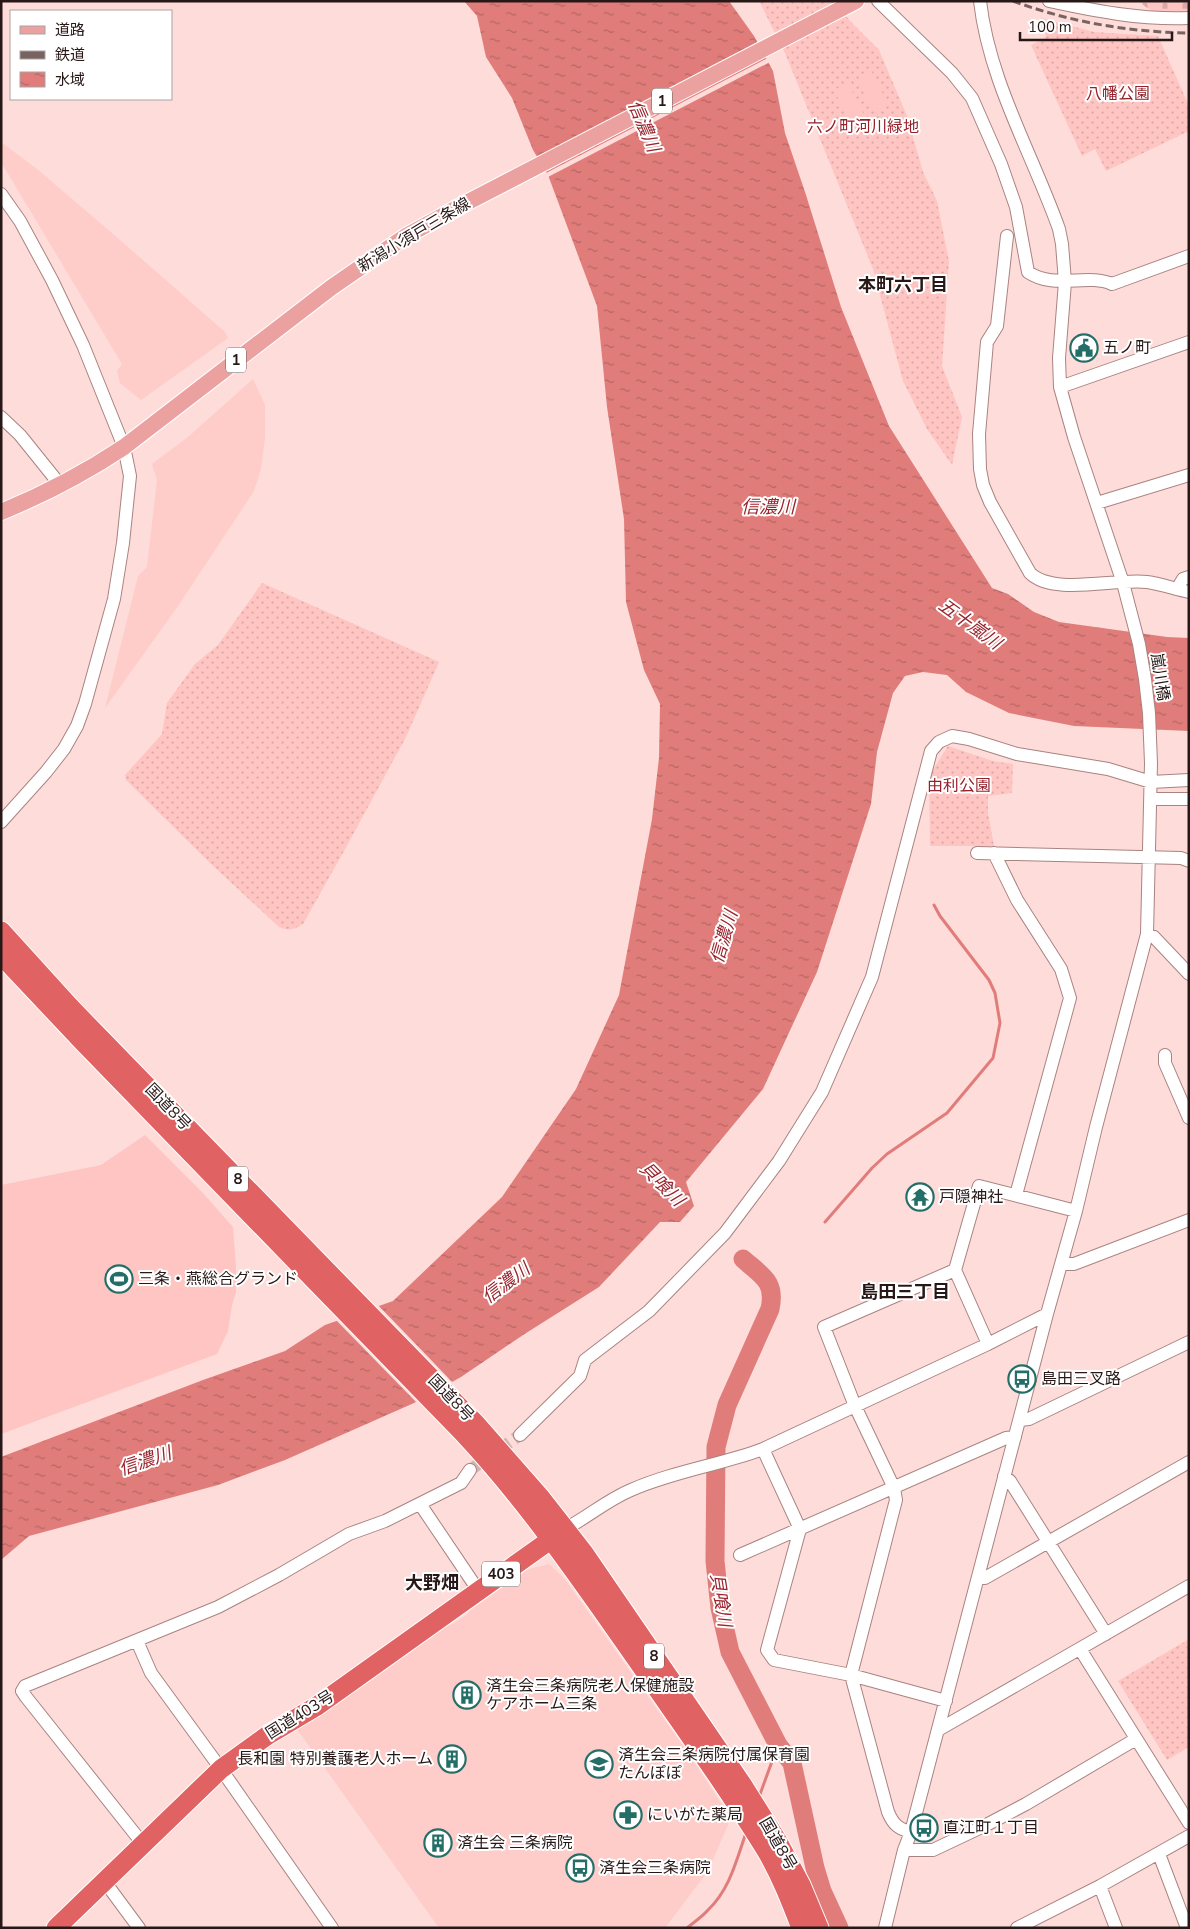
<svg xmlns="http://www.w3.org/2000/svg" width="1190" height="1929" viewBox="0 0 1190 1929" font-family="'Nunito Sans','Noto Sans JP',sans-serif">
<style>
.built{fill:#feccc9}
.grass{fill:url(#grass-dots)}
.cemetery{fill:url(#cemetery-stones)}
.pitch{fill:#fec5c2}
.water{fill:url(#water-ripples)}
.pier{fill:#fedcda}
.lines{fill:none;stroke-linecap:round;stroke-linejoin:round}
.stream{stroke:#e07d7b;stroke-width:3}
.river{stroke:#e07d7b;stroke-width:19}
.minor-tunnel{stroke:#d3b5b3;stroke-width:12;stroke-dasharray:12 6;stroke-linecap:butt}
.minor-casing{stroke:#a98380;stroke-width:14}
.major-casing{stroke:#fff;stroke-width:18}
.highway-casing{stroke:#fff;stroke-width:21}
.minor{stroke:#fff;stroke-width:12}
.major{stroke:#eca1a1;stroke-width:16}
.highway{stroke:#e06263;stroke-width:19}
.rail{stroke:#796361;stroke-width:3;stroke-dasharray:8 4;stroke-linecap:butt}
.labels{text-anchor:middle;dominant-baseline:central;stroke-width:4;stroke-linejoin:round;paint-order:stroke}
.shield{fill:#fff;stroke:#685d5d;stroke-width:1}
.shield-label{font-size:15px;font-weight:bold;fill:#271817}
.park-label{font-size:16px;fill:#95202a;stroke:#fff}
.street-label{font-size:16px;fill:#271817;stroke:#fff}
.poi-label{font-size:16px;fill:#271817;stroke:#fff;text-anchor:start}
.water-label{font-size:18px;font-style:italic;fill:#99242d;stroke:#fff}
.neighbourhood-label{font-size:18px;font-weight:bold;fill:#271817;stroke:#fff}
</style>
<defs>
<pattern id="grass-dots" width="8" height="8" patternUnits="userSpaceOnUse" patternTransform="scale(1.25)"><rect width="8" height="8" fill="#fec5c2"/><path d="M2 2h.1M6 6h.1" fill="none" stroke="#daa8a6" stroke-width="1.8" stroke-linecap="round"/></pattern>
<pattern id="cemetery-stones" width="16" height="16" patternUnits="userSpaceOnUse" patternTransform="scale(1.25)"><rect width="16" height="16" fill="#fec5c2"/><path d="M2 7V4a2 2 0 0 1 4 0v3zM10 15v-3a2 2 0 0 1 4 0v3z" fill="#daa8a6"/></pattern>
<pattern id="water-ripples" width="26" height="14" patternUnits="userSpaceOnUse" patternTransform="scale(1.25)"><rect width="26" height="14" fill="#e07d7b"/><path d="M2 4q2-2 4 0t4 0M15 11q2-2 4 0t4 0" fill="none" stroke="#b66564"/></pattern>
</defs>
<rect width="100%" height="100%" fill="#fedcda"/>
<!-- built -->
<path class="built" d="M1,142L37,169L120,240L225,332L228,338L141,400L120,383L117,371L122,364L1,162Z
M253,379L265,405V438L261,469L254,491L178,606L105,708L138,576L147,567L157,480L152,464L188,437Z
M549,1564L564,1578L688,1753L731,1818L708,1871L665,1928H439L297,1729L446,1625H451L468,1614L469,1611L529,1569Z"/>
<!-- grass -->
<path class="grass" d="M759,1H833L852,23L879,50L907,116L923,172L937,201L949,261L942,366L962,417L952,465L927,429L903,381L873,269L785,53Z
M1041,18L1094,32L1158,36L1189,106V131L1106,171L1095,149L1082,156L1031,45L1045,38L1046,35Z
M262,583L439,662L406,737L344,851L303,924C294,930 289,931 279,927L209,862L126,780L125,775L162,734L167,703L195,664L218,645Z
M948,746L993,761L1013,764L1012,793L988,796V813L994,846H930L929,776Z
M1189,1639V1747L1167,1760L1118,1681Z"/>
<!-- cemetery -->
<path class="cemetery" d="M1139,1H1189V14C1167,14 1156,18 1139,1Z"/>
<!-- pitch -->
<path class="pitch" d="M872,72L888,104L873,111L857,80Z
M848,83L864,115L849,122L834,90Z
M145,1135L202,1192L233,1227L236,1267V1292L232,1305L228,1331L217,1354L1,1434V1185L101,1165Z"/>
<!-- water -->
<path class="water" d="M464,1H729L754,36L773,71L785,133L806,195L841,307L889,426L992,588L1008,594L1034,612L1059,622L1167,637L1189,638V731L1074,726L1009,713L966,692L947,675L923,672L905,676L893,693L877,752L871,804L817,972L763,1089L686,1182L694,1206L680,1222H660L599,1287L523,1335L461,1377L414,1403L285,1460L218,1485L29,1536L1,1560V1457L203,1380L285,1351L325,1325L393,1301L502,1197L576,1089L619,995L652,819L659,758L660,704L644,670L626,602L624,519L607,407L597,306L548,175L533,150L512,98L486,57L477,16Z"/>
<!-- pier -->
<path class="pier" d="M768,58L770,62L546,178L544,174Z
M377,1304L433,1362L454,1384L418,1404L335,1319Z"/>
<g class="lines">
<!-- stream -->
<path class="stream" d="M825,1222L872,1168L887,1154L947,1113L993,1058L1000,1023L995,993L989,980L940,916L934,905
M759,1797L778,1745
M687,1928C694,1922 702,1917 708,1910C730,1889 736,1861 746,1833"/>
<!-- river -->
<path class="river" d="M743,1259C762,1276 776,1281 770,1309L727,1405L716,1447L715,1561L720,1608L730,1652L778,1745L792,1763L815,1868L822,1891L839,1928"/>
<!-- minor-tunnel -->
<path class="minor-tunnel" d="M470,1470L520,1435"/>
<!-- minor casing -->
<g class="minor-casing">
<path id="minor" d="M878,1L952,73L972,98L1001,164L1016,207L1028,272C1054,290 1087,273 1112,284L1189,256
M1049,1C1095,11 1141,20 1189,18
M1,194L20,221L52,280L83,345L124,447L130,476L123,543L114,599L85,704L77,726L64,749L46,772L1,822
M1007,236L997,326L987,342L979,434L980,469L983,485L990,502L1030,573C1053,596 1116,578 1147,582C1161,584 1175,589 1189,592
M1060,387L1189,342
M1,417L20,435L61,486
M1097,503L1189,475
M1177,589L1183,579L1189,577
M1150,799H1189
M977,853L1181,858L1189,861
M994,853L1017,900L1061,969L1070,998L1016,1195
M1147,934L1154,937L1189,974
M1165,1055V1063L1189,1118
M1061,1264H1074L1189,1220
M988,1344L955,1270L979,1186L1076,1211
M1020,1420L1029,1419L1189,1342
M520,1435L580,1376L585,1360L649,1311L725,1233L779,1161L822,1092L872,977L931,751L939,742L952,736L969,739L1017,754L1108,769L1151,782L1189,780
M763,1449L800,1529L767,1650L774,1660L851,1675L946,1701
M1004,1476L1010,1481L1106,1634
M420,1504L478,1590
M565,1529C588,1517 607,1500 631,1490C674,1471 720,1465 763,1449L988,1344L1047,1314
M740,1555L1006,1438L1015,1437
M979,1578H985L1189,1462
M137,1641L151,1673L221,1769L332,1928
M1080,1649L1189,1823
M938,1730L1189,1586
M911,1832C898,1829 893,1824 888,1812L851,1675L896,1500L894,1488L855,1406L824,1327L955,1270
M143,1844L26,1697L22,1691L25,1686L218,1607L279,1575L349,1534L385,1521L461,1483L470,1470
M904,1850H933L988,1824L1026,1804L1136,1739
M1159,1854L1187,1928
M105,1882L139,1928
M1100,1886L1116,1928
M885,1928L904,1850L911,1832L1047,1314L1076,1211L1096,1127L1147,934L1151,763L1149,713L1145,679L1139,644L1123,583L1074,437L1060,387L1059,358L1065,282L1062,244L1059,229C1032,153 989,81 980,1
M1017,1928L1100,1886L1189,1836"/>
</g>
<!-- major casing -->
<g class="major-casing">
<path id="major" d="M1,512C45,494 85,473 124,447L332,287L406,236L468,202L856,1"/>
</g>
<!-- highway casing -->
<g class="highway-casing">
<path id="highway" d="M1,931L70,1007L477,1425L541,1498L584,1553L742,1784L777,1840L801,1885L819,1928
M1,955L83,1042L463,1433C534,1509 591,1595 651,1680C690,1736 731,1793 767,1852C781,1876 791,1902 801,1928
M56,1928L221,1769L268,1735L317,1706L560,1533"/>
</g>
<!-- minor -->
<use href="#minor" class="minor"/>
<!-- major -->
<use href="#major" class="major"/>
<!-- highway -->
<use href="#highway" class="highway"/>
<!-- rail -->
<path class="rail" d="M1013,1C1070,22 1128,32 1189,33"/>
</g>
<!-- icons -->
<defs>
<g id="civic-ring" transform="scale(1.4375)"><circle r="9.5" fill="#fff" stroke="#246e68" stroke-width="1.5"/><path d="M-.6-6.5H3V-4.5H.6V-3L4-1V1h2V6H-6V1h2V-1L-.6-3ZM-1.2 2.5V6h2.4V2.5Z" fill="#246e68"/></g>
<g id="temple-ring" transform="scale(1.4375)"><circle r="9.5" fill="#fff" stroke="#246e68" stroke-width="1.5"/><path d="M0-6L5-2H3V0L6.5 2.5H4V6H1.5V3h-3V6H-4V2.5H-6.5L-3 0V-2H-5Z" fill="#246e68"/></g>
<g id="stadium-ring" transform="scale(1.4375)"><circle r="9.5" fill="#fff" stroke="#246e68" stroke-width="1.5"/><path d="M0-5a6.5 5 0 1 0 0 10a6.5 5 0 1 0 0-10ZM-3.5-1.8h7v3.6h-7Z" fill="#246e68"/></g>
<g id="bus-ring" transform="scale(1.4375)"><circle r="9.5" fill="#fff" stroke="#246e68" stroke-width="1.5"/><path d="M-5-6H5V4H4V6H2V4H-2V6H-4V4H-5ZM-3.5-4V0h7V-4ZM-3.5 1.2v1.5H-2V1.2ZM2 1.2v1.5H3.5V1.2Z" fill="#246e68"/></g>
<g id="building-ring" transform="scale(1.4375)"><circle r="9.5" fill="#fff" stroke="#246e68" stroke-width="1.5"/><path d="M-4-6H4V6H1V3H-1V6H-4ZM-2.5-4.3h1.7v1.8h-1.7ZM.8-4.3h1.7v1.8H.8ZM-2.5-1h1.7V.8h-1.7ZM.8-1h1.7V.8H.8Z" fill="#246e68"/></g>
<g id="school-ring" transform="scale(1.4375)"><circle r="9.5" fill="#fff" stroke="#246e68" stroke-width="1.5"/><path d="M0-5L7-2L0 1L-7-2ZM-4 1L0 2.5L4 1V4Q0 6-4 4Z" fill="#246e68"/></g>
<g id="pharmacy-ring" transform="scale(1.4375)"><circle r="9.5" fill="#fff" stroke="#246e68" stroke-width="1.5"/><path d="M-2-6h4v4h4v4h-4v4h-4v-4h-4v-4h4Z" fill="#246e68"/></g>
</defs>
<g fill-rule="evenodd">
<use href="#civic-ring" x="1084" y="348"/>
<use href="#temple-ring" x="920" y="1197"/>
<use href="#stadium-ring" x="119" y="1279"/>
<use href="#bus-ring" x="1022" y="1379"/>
<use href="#building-ring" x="467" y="1695"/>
<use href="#building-ring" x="452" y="1759"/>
<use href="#school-ring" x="599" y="1764"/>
<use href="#pharmacy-ring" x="628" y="1815"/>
<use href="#bus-ring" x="924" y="1828"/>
<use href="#building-ring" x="438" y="1843"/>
<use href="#bus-ring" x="580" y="1868"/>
</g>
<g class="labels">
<!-- shield labels -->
<g class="shield">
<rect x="652" y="88.5" width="20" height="25" rx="4"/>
<rect x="226" y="347.5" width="20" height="25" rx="4"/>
<rect x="228" y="1166.5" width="20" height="25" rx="4"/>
<rect x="482" y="1561.5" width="38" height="25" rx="4"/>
<rect x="644" y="1643.5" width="20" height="25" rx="4"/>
</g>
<g class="shield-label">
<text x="662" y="101">1</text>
<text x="236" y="360">1</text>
<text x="238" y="1179">8</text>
<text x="501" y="1574">403</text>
<text x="654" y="1656">8</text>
</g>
<!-- park labels -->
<g class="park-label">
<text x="1118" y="94">八幡公園</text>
<text x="863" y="127">六ノ町河川緑地</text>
<text x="959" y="786">由利公園</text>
</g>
<!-- street labels -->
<g class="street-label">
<text transform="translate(414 235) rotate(-31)">新潟小須戸三条線</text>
<text transform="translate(1160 677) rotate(81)">嵐川橋</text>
<text transform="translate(168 1107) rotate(46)">国道8号</text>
<text transform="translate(451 1398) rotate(46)">国道8号</text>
<text transform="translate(300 1715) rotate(-32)">国道403号</text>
<text transform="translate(778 1844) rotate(60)">国道8号</text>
</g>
<!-- poi labels -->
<g class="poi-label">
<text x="1103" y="348">五ノ町</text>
<text x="939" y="1197">戸隠神社</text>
<text x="138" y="1279">三条・燕総合グランド</text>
<text x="1041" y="1379">島田三叉路</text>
<text x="486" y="1686">済生会三条病院老人保健施設<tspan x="486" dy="18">ケアホーム三条</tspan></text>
<text x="618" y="1755">済生会三条病院付属保育園<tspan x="618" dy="18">たんぽぽ</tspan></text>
<text x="433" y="1759" text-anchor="end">長和園 特別養護老人ホーム</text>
<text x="647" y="1815">にいがた薬局</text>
<text x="943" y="1828">直江町１丁目</text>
<text x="457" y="1843">済生会 三条病院</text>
<text x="599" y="1868">済生会三条病院</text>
</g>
<!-- water labels -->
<g class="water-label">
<text transform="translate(644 126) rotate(67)">信濃川</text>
<text x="768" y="507">信濃川</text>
<text transform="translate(970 624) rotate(36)">五十嵐川</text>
<text transform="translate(724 937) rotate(-74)">信濃川</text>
<text transform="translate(662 1184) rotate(45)">貝喰川</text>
<text transform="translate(506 1283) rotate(-37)">信濃川</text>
<text transform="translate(145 1461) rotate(-19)">信濃川</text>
<text transform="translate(721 1600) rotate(81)">貝喰川</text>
</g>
<!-- neighbourhood labels -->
<g class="neighbourhood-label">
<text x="903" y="285">本町六丁目</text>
<text x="905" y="1292">島田三丁目</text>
<text x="432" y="1583">大野畑</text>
</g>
</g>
<!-- border -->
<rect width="1190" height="1929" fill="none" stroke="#271817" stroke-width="5"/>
<!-- legend -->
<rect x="10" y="10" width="162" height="90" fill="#ffffff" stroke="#a9a3a2"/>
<rect x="20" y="26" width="25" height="8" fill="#eca1a1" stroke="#a9a3a2"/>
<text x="55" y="35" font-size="15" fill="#271817">道路</text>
<rect x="20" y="51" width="25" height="8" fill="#796361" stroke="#a9a3a2"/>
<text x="55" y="60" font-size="15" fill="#271817">鉄道</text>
<rect x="20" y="72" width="25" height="15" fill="url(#water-ripples)" stroke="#a9a3a2"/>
<text x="55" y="85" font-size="15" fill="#271817">水域</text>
<!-- scale -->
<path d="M1020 32v8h152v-8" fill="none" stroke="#271817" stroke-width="2.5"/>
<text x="1028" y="32" font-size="15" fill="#271817" stroke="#ffffff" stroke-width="4" paint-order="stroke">100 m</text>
</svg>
